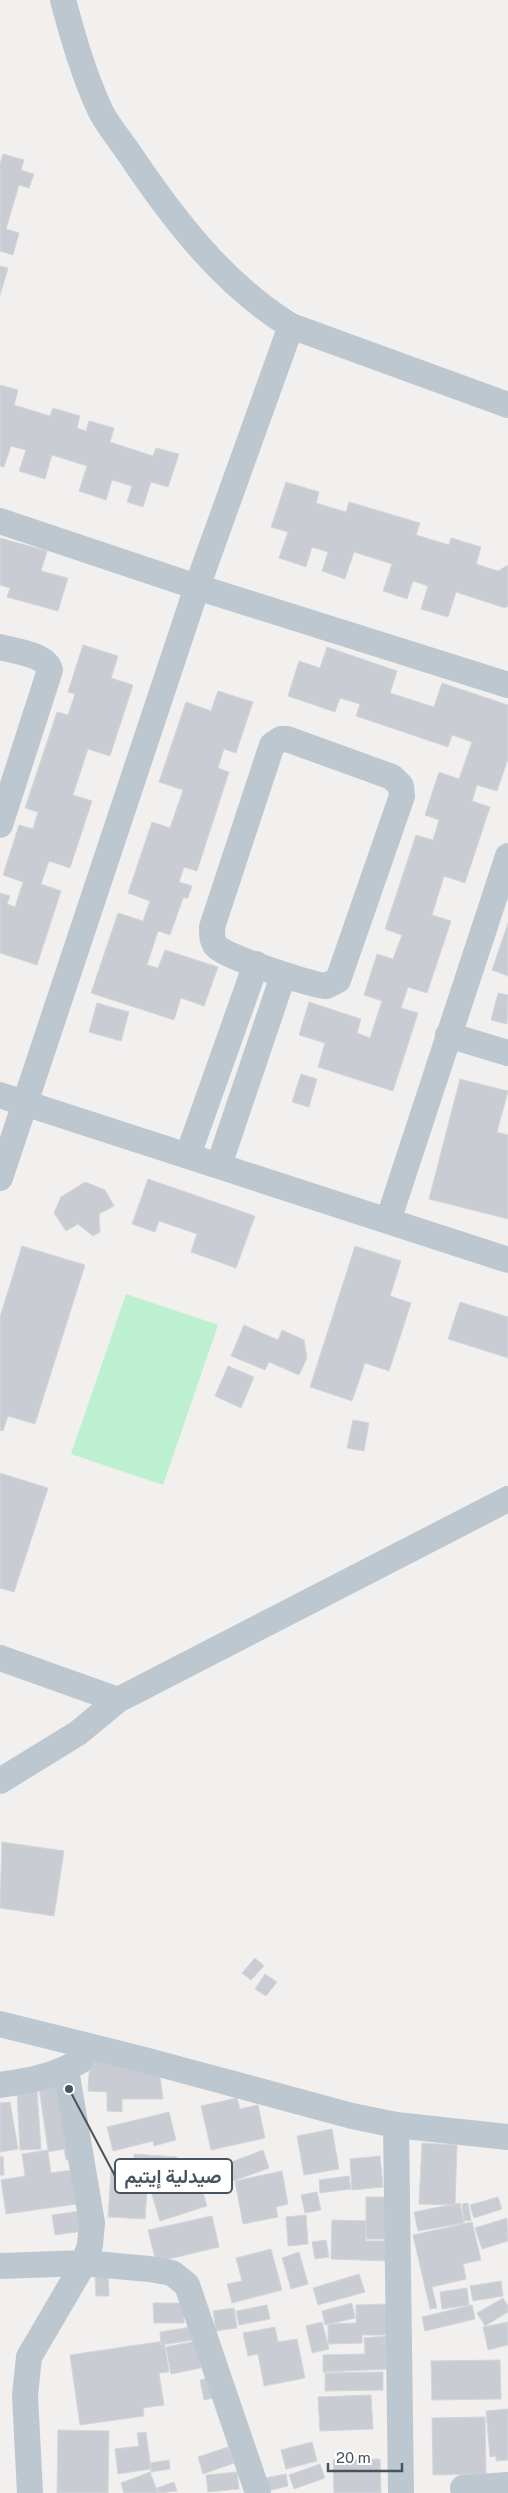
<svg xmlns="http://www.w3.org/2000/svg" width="508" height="2493" viewBox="0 0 508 2493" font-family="'Public Sans',Vazirmatn,sans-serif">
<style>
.green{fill:#bdf0cf}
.building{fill:#c9ccd2;stroke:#d3d6db}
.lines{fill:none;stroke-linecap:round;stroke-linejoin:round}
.minor{stroke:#bdc7cf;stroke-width:26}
.leader{fill:none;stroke:#47535d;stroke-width:2}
.callout-dot{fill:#47535d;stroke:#fff;stroke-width:2}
.callout{fill:#fff;stroke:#47535d;stroke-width:2}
.callout-label{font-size:19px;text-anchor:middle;font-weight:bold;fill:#47535d}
</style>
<rect width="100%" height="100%" fill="#f2efef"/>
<!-- green -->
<path class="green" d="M126,1294L218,1325L163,1485L71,1454Z"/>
<!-- building -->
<path class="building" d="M3,154L24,160L21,170L34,174L29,188L19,185L6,229L19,233L13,255L0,251V164Z
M0,266L8,268L0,295Z
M0,385L18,390L14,405L50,416L53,408L80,416L77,428L86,431L89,421L114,428L110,442L153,456L156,448L179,454L168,487L151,482L143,507L127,502L132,486L112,480L106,500L79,491L87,466L52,455L45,479L19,471L26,450L11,446L4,467L0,466Z
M286,482L319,492L316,503L346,512L349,502L420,523L416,535L449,545L451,538L481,547L476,564L498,571L508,565V606L505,608L456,592L448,617L421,609L428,586L413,581L407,599L383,591L392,564L354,552L345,579L322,571L328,552L312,547L306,567L279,558L288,532L271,527Z
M0,538L47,551L41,571L68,578L58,611L7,597L10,588L0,585Z
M83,645L118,656L111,678L133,685L110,756L88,749L73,795L92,801L70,868L49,861L41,884L61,891L37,965L0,953V893L10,896L7,904L15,907L23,882L3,875L19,825L33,829L38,812L25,808L57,712L68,715L75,694L68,692Z
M327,647L397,671L390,693L434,707L442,683L508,705V759L497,791L477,785L472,801L490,807L465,883L444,876L432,915L451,921L427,993L408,987L401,1008L418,1013L393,1091L318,1067L325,1043L299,1035L309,1002L361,1019L357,1033L370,1038L382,1001L364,995L377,954L393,959L402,935L385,929L416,835L433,840L439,820L425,815L439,772L459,779L472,742L452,735L448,747L356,716L360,704L340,698L335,712L288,696L299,661L320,668Z
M218,691L253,702L236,753L224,749L218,768L229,772L197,871L184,867L179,882L192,886L188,898H183L170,935L158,931L147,965L158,968L165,950L218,967L204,1006L181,998L174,1020L91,993L118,913L143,921L150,901L128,893L152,822L170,828L183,790L159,782L186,702L211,711Z
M508,923V976L492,970Z
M498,993L508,995L507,1024L491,1020Z
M97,1003L129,1012L121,1041L89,1032Z
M301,1074L317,1079L309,1107L292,1102Z
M460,1079L508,1091L497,1132L508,1135V1219L429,1199Z
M148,1179L255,1216L236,1268L191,1252L197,1234L159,1221L155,1232L132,1224Z
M85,1182L105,1190L114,1206L99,1214L100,1232L93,1236L78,1224L66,1231L54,1213L61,1197Z
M22,1246L85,1265L35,1424L8,1416L3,1431L0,1430V1317Z
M355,1246L401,1261L390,1296L411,1303L389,1371L365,1363L352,1401L310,1387Z
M460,1302L508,1317V1358L448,1339Z
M244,1325L278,1340L282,1330L304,1340L307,1358L299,1375L269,1362L265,1370L231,1356Z
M228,1366L254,1377L241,1408L215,1396Z
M353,1420L369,1423L364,1451L347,1448Z
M0,1473L48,1488L14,1592L0,1588Z
M2,1842L64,1851L54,1916L0,1908Z
M255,1958L264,1966L251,1980L242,1973Z
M265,1974L277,1982L266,1996L255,1989Z
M90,2058L159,2068L163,2099H122V2112L107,2111V2092L88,2091Z
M65,2084L90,2157L66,2160L64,2149L48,2152L51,2173L79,2169L84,2203L6,2214L1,2180L25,2176L22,2154L48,2150L39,2088Z
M37,2091L41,2149L20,2150L17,2092Z
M237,2098L240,2109L258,2105L265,2138L211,2150L201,2106Z
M10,2102L18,2149L0,2152V2103Z
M169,2112L176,2140L154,2146L153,2141L113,2151L107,2127Z
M332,2129L339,2169L304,2175L297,2136Z
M422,2143L457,2145L455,2205L419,2204Z
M263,2150L269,2168L233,2181L226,2164Z
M134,2154L177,2157L176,2178L148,2176L145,2219L108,2217L111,2170L134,2171Z
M3,2156L4,2175H0V2157Z
M380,2156L383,2187L352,2190L350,2159Z
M282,2171L288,2204L276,2207L278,2217L243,2224L235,2181Z
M197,2173L207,2206L160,2221L150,2188Z
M349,2176L351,2189L320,2193L319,2180Z
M317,2192L321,2210L305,2213L301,2195Z
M366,2197H386L387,2239H366Z
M498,2197L502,2209L474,2218L470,2205Z
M460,2203L464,2223L418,2231L414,2212Z
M468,2203L471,2220L464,2221L462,2204Z
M87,2210L90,2230L55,2235L52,2215Z
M306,2215L308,2244L288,2246L286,2217Z
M212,2216L219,2247L156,2262L148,2230Z
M507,2218L508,2241L482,2249L475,2228Z
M332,2220L366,2221V2241H390L389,2261L331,2259Z
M472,2222L481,2260L463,2264L466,2279L432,2287L437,2308L430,2309L413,2235Z
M326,2240L329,2257L315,2259L312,2242Z
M271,2249L282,2290L232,2303L227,2284L242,2281L236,2258Z
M299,2252L308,2284L291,2289L282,2258Z
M108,2272L109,2296H96L95,2273Z
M359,2274L365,2292L318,2305L313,2288Z
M501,2281L503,2296L473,2301L470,2286Z
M467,2288L469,2305L442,2309L440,2292Z
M503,2298L508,2306V2312L485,2326L477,2313Z
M153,2303H184V2323H154Z
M352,2303L355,2318L325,2325L322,2311Z
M386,2304L387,2335H362V2343L328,2344V2324L356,2323V2305Z
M267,2305L270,2319L239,2325L236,2311Z
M472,2305L475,2319L425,2331L422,2317Z
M234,2308L237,2328L216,2331L213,2311Z
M322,2322L329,2349L312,2353L306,2326Z
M508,2322V2345L488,2350L483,2327Z
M191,2327L193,2340L161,2345L160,2332Z
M275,2327L278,2342L297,2339L305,2378L264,2386L258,2354L248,2356L243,2333Z
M388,2336L389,2369L323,2372V2355L365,2354L364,2338Z
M164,2341L169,2372L159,2373L164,2405L143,2408L144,2416L80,2425L70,2355Z
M196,2341L201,2368L171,2374L166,2347Z
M500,2360L501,2399L432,2400L431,2361Z
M383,2372V2390L325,2391V2373Z
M213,2377L218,2397L204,2400L200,2380Z
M371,2395L373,2429L320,2431L318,2397Z
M508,2409V2460L496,2461V2456L490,2457L486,2411Z
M485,2417L486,2474L433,2475L432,2418Z
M58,2430L109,2431L108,2493H57Z
M146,2432L151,2469L118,2474L115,2449L139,2446L137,2433Z
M312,2442L317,2461L286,2469L281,2450Z
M228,2447L234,2463L203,2474L198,2457Z
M380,2459L381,2493H334L333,2460Z
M169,2460L170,2469L151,2472L150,2463Z
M320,2464L325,2478L294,2489L289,2475Z
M150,2472L158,2493H124L121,2483Z
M237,2472L239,2489L208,2492L206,2475Z
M286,2474L288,2486L268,2491L265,2478Z
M174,2482L177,2491L159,2493L157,2488Z"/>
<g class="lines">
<!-- minor -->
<path class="minor" d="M63,0C73,37 84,76 101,112C109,127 121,141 131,156C174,220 224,285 291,326L508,405
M291,326L197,587L508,685
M0,521L197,587L0,1178
M0,647C14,651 46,654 50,670L0,825
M281,739H287L392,777L401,786L402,796L338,980L326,986C309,984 225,957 216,946C212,941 212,934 212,927L272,745Z
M448,1035L508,1053
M0,1095L508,1260
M188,1155L256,964
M219,1165L283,976
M388,1221L508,856
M0,1658L118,1700
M0,1781L78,1733L118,1700L508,1499
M0,2024L141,2059L352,2116L396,2125L508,2137
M0,2085C28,2081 56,2076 80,2061
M396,2125L401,2493
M0,2266L84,2263L149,2269L172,2273L187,2285L258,2493
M463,2488L508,2485
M30,2493L25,2395L29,2357L84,2263L90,2245L92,2223L66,2070"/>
</g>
<!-- callouts -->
<path class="leader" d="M69 2089L115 2176"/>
<circle class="callout-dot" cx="69" cy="2089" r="5"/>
<rect class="callout" x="115" y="2159" width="117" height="34" rx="5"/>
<g class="callout-label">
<text x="173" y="2183">صيدلية إيتيم</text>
</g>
<!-- scale -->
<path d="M328 2463v8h74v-8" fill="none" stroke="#47535d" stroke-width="2.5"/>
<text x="336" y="2463" font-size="15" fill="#47535d" stroke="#ffffff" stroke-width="4" paint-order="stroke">20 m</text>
</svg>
